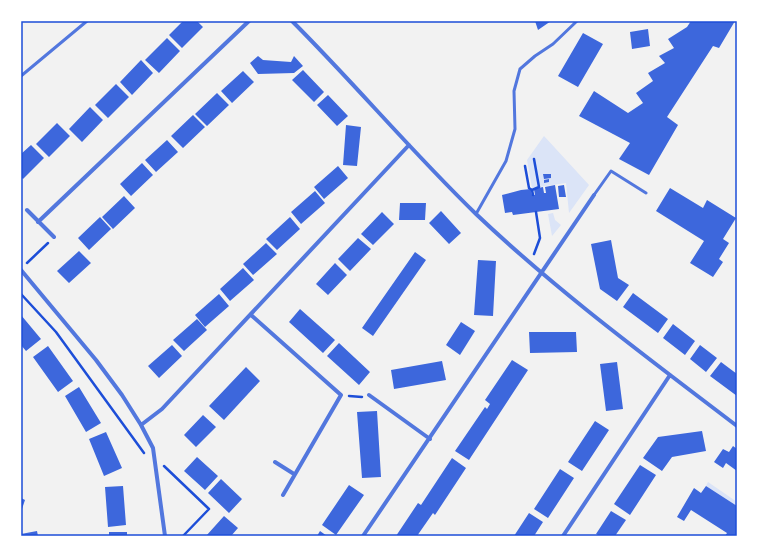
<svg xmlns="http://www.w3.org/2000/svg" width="758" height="557" viewBox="0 0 758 557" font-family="'Sofia Sans Condensed',sans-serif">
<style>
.green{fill:#dbe4f7}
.building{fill:#3d67dc}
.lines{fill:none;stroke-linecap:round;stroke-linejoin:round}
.path{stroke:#1d4ed8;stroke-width:2.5}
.service{stroke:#5277de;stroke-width:3}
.minor{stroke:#5277de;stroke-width:4}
.neatline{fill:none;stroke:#1d4ed8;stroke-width:1.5}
</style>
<rect width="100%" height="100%" fill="#f2f2f2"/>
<!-- green -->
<path class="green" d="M544,136L589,185L569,213L566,183L532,188L527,160Z
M553,213L555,220L561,225L552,236L548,214Z
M708,482L737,502V506L706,486Z"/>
<!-- building -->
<path class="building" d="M183,21H197L203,27L182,48L169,35Z
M535,21H551L538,30Z
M691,21H735L719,48L713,46L667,117L678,125L649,175L619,159L630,143L579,116L594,91L628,113L643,103L636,93L653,81L648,73L665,63L659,56L674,48L668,39L687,27Z
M648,29L650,46L632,49L630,32Z
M583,33L603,44L578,87L558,76Z
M167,38L180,51L159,73L145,60Z
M258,56L263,60L291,62L294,56L303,66L294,73L258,74L250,63Z
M141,60L153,73L132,95L120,82Z
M303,70L324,92L314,102L292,80Z
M243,71L254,82L232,103L221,91Z
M116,84L129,97L108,118L95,105Z
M217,93L229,105L207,126L195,114Z
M328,95L348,116L337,126L317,105Z
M90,107L103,120L82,142L69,129Z
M193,115L205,127L183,148L171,136Z
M57,123L70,136L49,157L36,144Z
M346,125L361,127L357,166L343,165Z
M167,140L178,152L156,172L145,160Z
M31,145L44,158L23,179L21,177V154Z
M142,163L153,175L131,196L120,184Z
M338,166L348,178L324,199L314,187Z
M543,174H551V178L544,179Z
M549,179V182L544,183V180Z
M555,185L559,209L513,215L512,212L505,213L502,195L521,190L522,198L521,190L531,189L532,195H535L534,189L543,187L544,193H546L545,187Z
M564,185L566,197H559L558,186Z
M670,188L703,208L707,200L736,218L723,239L729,243L719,259L723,262L713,277L690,263L704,241L656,211Z
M315,191L325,203L301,224L291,212Z
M124,196L135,208L113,229L102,217Z
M400,203H426L425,220H399Z
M441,211L461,233L449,244L429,223Z
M382,212L394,224L373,245L361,234Z
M100,217L111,229L89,250L78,238Z
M290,217L300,229L277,250L266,239Z
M358,238L371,249L350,271L338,259Z
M611,240L618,278L629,285L617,301L600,289L591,244Z
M266,243L277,254L253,275L243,264Z
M79,251L91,263L69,283L57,271Z
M415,252L426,260L373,336L362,328Z
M478,260L496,261L493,316L474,315Z
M335,263L347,275L328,295L316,284Z
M243,268L254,280L230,301L220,289Z
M633,293L668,319L658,333L623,307Z
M219,294L229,306L205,327L195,315Z
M300,309L335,340L323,353L289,322Z
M21,315L41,339L26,351L21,345Z
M197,319L207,330L184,351L173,340Z
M461,322L475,331L460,355L446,345Z
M673,324L695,341L685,355L663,338Z
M529,332H576L577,352L530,353Z
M339,343L370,372L359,385L327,356Z
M172,345L182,356L159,378L148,366Z
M700,345L717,358L706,372L690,359Z
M48,346L73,381L58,392L33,357Z
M512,360L528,370L469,460L455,451L485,407L487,409L490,404L485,400Z
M442,361L446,380L394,389L391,370Z
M617,362L623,409L606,411L600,364Z
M721,362L737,374V396L710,376Z
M246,367L260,381L224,420L209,406Z
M79,387L101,423L86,432L65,396Z
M377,411L381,477L362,478L357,412Z
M203,415L216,427L196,447L184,435Z
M595,421L609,430L582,471L568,462Z
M702,431L706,451L672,457L662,471L643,458L658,437Z
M106,432L122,468L104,476L89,439Z
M733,446L737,449V471L726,463L723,468L714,462L723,449L729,452Z
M197,457L218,476L205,490L184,471Z
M452,458L466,468L435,515L433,513L417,536H396L418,503L421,505Z
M640,465L656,475L630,515L614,504Z
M560,469L574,478L548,518L534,509Z
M221,479L242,499L229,513L208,493Z
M349,485L364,495L336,535L322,525Z
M123,486L126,525L108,527L105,487Z
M706,486L737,506V536H725L727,533L691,510L684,521L677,517L694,488L701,493Z
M21,498L25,500L21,512Z
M611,511L626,520L615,536H600L596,534Z
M529,513L543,522L534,536H514Z
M224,516L238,528L231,536H206Z
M37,531L38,536H21V534Z
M320,531L327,536H317Z
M109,532H127V536H109Z"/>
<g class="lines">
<!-- path -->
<path class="path" d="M525,166L529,188L532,190L533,195
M532,190L539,187L534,159
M534,254L540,238L536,212
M27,263L48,243
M21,294L56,332L144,453
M349,396L362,397
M164,466L209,509L183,536"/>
<!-- service -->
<path class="service" d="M21,76L87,21
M594,195L611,171L646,193
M476,214L506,161L515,129L514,91L520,69L535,56L553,44L577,21"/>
<!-- minor -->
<path class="minor" d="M292,21C355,84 412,152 476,214C557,291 648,358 737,426
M27,210L54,237
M38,222L249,21
M21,270L96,360L122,395L141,425L153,448L165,536
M251,315L341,395L283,495
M369,395L430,439
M141,425L162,409L409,145
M275,462L294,474
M363,536L594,195
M563,536L670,375"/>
</g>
<!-- border -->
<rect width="758" height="557" fill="none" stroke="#ffffff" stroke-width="44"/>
<rect x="22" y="22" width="714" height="513" class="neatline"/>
</svg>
